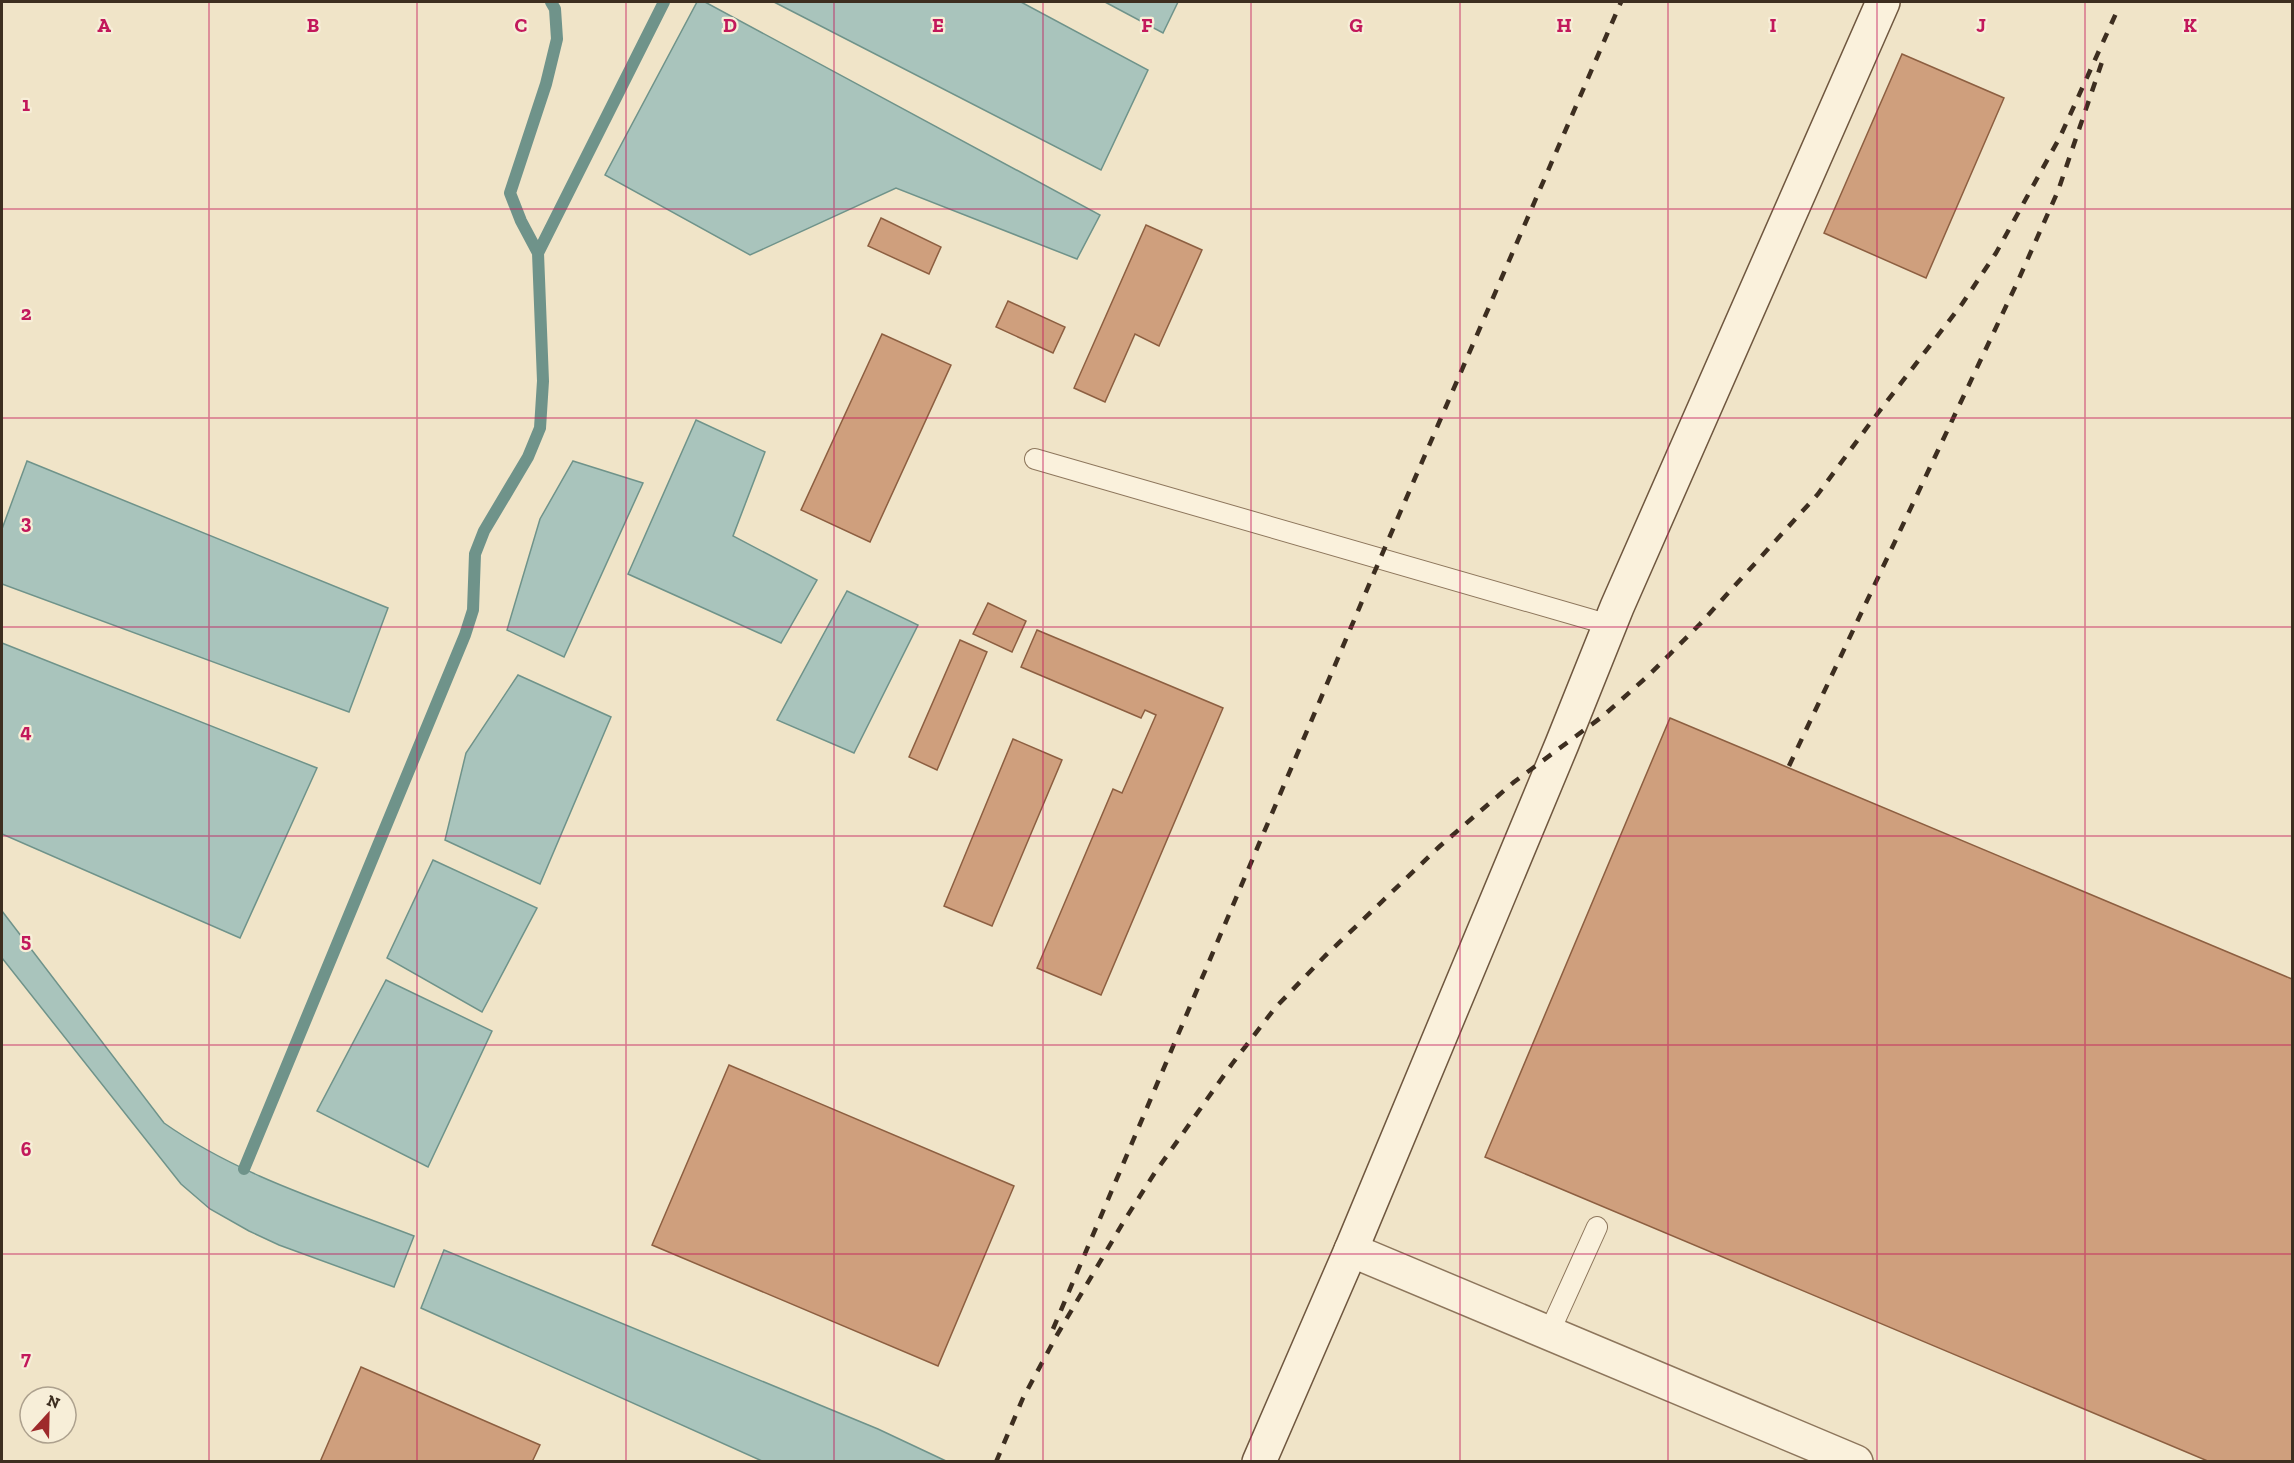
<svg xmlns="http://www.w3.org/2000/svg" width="2294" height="1463" viewBox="0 0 2294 1463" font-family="'Zilla Slab',serif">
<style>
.water{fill:#a9c4bc;stroke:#6f938a;stroke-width:1.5}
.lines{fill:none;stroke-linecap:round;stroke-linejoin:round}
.stream{stroke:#6f938a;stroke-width:12}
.building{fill:#cf9f7d;stroke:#8d5f41;stroke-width:1.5}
.lane-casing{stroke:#8d765c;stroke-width:22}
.street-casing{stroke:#8d765c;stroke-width:36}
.secondary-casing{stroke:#6f573f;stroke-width:36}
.lane{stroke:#faf1dc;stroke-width:20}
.street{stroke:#faf1dc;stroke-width:33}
.secondary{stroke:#faf1dc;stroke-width:33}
.rail{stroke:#3d2e20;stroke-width:4.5;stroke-dasharray:10 10;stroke-linecap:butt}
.grid{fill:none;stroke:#c2185b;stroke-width:1.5;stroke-opacity:0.55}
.grid-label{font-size:20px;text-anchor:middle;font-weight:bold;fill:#c2185b;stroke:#f7eed8;stroke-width:4.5;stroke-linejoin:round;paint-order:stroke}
</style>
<rect width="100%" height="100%" fill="#f0e4c8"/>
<!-- water -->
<path class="water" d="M697,2H705L1100,215L1077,259L896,188L750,255L605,175Z
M774,2H1021L1148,70L1101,170Z
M1105,2H1178L1163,33Z
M696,420L765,452L733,536L817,580L781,643L628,574Z
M27,461L388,608L349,712L2,584V529Z
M573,461L643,483L564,657L507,630L540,519Z
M847,591L918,625L854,753L777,720Z
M2,643L317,768L240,938L2,834Z
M518,675L611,717L540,884L445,840L466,753Z
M433,860L537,908L482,1012L387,958Z
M2,911L164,1123C239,1176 329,1203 414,1236L394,1287L279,1245L249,1231L210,1209L181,1184L2,958Z
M386,980L492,1031L428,1167L317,1111Z
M444,1250L878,1429L946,1461H762L421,1308Z"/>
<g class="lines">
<!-- stream -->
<path class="stream" d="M538,253L664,2
M244,1169L465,635L473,610L475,554L484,531L528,457L540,428L543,381L538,253L521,221L510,193L546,84L557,39L555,9L551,2"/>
</g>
<!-- building -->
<path class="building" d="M1902,54L2004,98L1926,278L1824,233Z
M881,218L941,247L929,274L868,246Z
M1146,225L1202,250L1159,346L1135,334L1105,402L1074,388Z
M1008,301L1065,327L1053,353L996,327Z
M882,334L951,365L870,542L801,510Z
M988,603L1026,621L1012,652L973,634Z
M1037,630L1223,708L1101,995L1037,968L1113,789L1122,793L1156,715L1145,710L1141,718L1021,667Z
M960,640L987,652L937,770L909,757Z
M1670,718L2292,979V1462H2210L1485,1157Z
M1013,739L1062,760L992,926L944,906Z
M729,1065L1014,1186L938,1366L652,1245Z
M361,1367L540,1445L532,1462H320Z"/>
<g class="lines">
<!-- lane casing -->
<g class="lane-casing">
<path id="lane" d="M1035,459L1610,625
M1549,1333L1597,1227"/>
</g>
<!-- street casing -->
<g class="street-casing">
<path id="street" d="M1351,1250L1856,1462"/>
</g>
<!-- secondary casing -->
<g class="secondary-casing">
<path id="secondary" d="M1259,1462L1351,1250L1562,744L1617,607L1883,2"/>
</g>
<!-- lane -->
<use href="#lane" class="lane"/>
<!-- street -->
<use href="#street" class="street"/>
<!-- secondary -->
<use href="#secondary" class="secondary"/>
<!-- rail -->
<path class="rail" d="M1789,766L2017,283L2058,191L2103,59
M1053,1329L1380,559L1621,2
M996,1462L1023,1398L1057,1335L1124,1221L1154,1174L1232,1064L1275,1008L1325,956L1440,846L1514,782L1603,716L1649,675L1700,624L1818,494L1871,422L1962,304L1996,253L2060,137L2118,9"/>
</g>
<!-- grid -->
<path class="grid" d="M209,2V1462M417,2V1462M626,2V1462M834,2V1462M1043,2V1462M1251,2V1462M1460,2V1462M1668,2V1462M1877,2V1462M2085,2V1462M2,209H2292M2,418H2292M2,627H2292M2,836H2292M2,1045H2292M2,1254H2292"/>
<g class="grid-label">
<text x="104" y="32">A</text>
<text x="313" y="32">B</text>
<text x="521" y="32">C</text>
<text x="730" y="32">D</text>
<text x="938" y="32">E</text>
<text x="1147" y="32">F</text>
<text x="1356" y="32">G</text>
<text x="1564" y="32">H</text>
<text x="1773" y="32">I</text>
<text x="1981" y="32">J</text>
<text x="2190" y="32">K</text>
<text x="26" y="111">1</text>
<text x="26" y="320">2</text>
<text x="26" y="529">3</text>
<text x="26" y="738">4</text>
<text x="26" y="947">5</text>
<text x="26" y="1156">6</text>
<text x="26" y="1365">7</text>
</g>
<!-- border -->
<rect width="2294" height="1463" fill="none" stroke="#3d2e20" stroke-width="6"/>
<!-- north arrow -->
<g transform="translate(48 1415) rotate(22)"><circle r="28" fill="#f7eed8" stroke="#ada18e" stroke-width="1.5"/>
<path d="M0-4.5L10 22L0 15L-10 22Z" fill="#9e2a2b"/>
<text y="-9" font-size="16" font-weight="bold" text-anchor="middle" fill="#3d2e20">N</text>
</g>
</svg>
